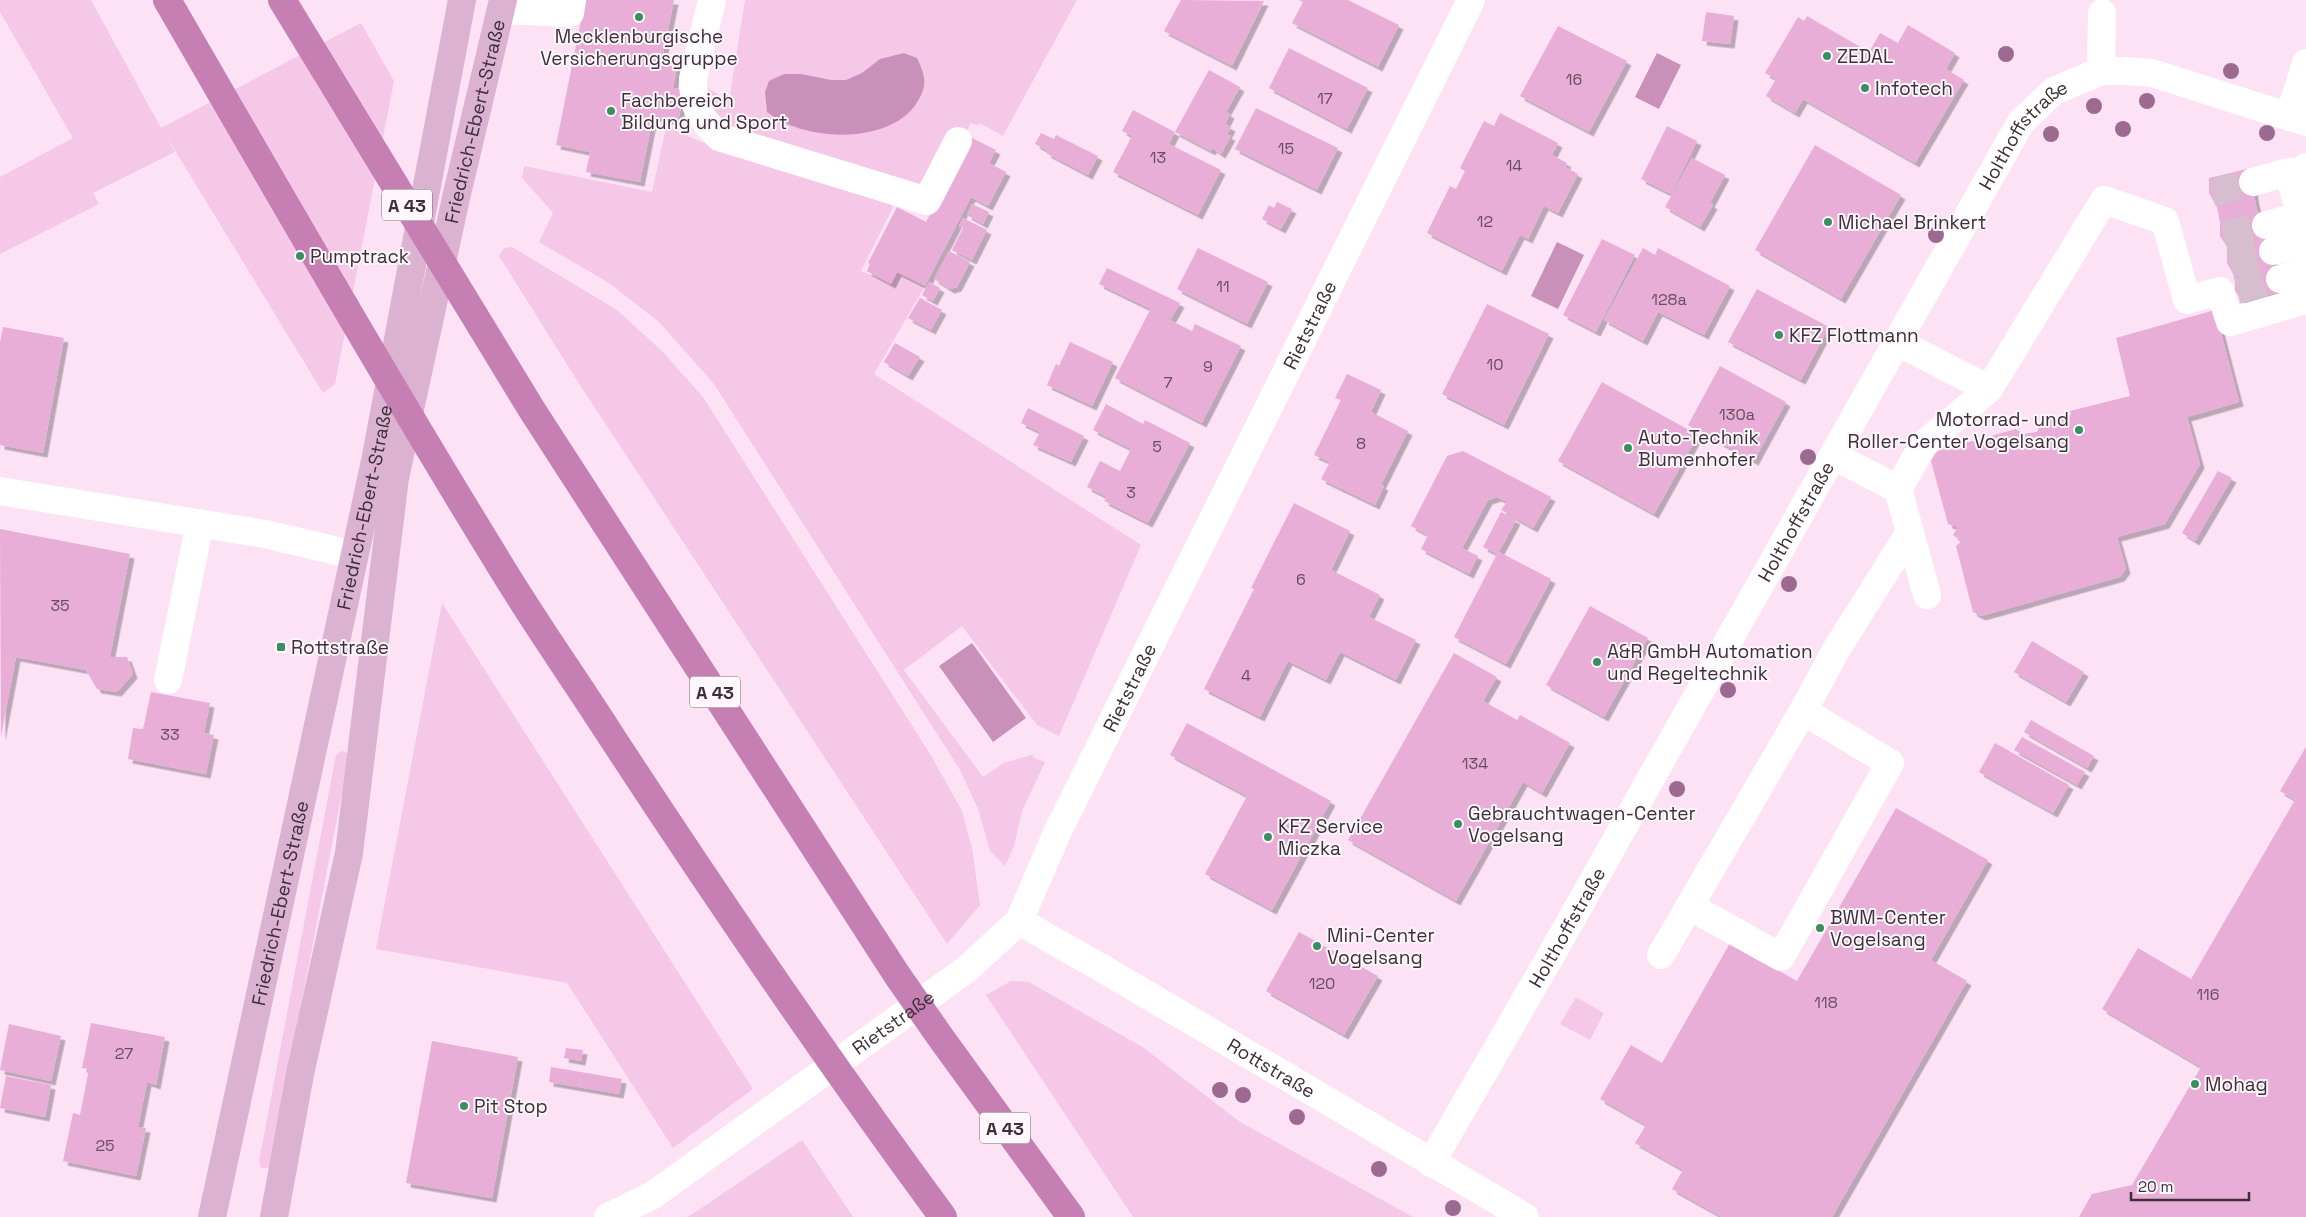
<svg xmlns="http://www.w3.org/2000/svg" width="2306" height="1217" viewBox="0 0 2306 1217" font-family="'Space Grotesk',sans-serif">
<style>
.green{fill:#f6c8e8}
.water{fill:#c991b9}
.building{fill:#e8aed7;filter:url(#shadow)}
.lines{fill:none;stroke-linecap:round;stroke-linejoin:round}
.minor-tunnel{stroke:#d6becf;stroke-width:28;stroke-dasharray:28 14;stroke-linecap:butt}
.minor{stroke:#fff;stroke-width:28}
.major{stroke:#dcb2d1;stroke-width:28}
.highway{stroke:#c57fb3;stroke-width:28}
.tree{fill:#9c6a91}
.poi-dot{fill:#3a8e61;stroke:#fdf6fb;stroke-width:2}
.labels{text-anchor:middle;dominant-baseline:central;stroke-width:4;stroke-linejoin:round;paint-order:stroke}
.number-label{font-size:16px;fill:#674f60}
.shield{fill:#fdf6fb;stroke:#766b73;stroke-width:1}
.shield-label{font-size:18px;font-weight:bold;fill:#3c2f39}
.poi-label{font-size:19px;fill:#3c2f39;stroke:#fdf6fb;text-anchor:start}
.street-label{font-size:19px;fill:#3c2f39;stroke:#fdf6fb}
</style>
<defs>
<filter id="shadow"><feDropShadow dx="4.5" dy="4.5" stdDeviation="0" flood-color="#0004"/></filter>
</defs>
<rect width="100%" height="100%" fill="#fde2f5"/>
<!-- green -->
<path class="green" d="M0,0H91L161,128L361,23L394,81L335,384L323,393L165,134L175,152L93,193L99,204L0,254V177L73,138L0,12Z
M745,0H1077L1003,136L979,123L978,126L971,123L964,136L925,185L907,186L727,132L704,102L699,83L729,101Z
M666,127L719,149L885,197L893,207L861,271L891,283L897,272L925,286L874,374L1141,545L1059,736L1037,725L962,626L904,670L983,777L1004,763L1034,754L1032,757L1045,762L1022,811L1014,846L1005,866L990,851L978,809L960,770L714,384L659,322L609,283L539,242L553,213L522,178L524,166L652,192Z
M512,247L617,310L662,351L703,397L932,757L962,811L972,848L980,905L947,944L578,382L499,256L504,248Z
M442,603L753,1089L673,1148L567,983L376,949Z
M341,751L347,753L348,762L271,1160L268,1168H261L259,1161L336,755Z
M1011,981L1029,982L1144,1048L1240,1122L1413,1217H1133L986,995Z
M1576,997L1604,1013L1590,1040L1560,1024Z
M802,1140L853,1217H687L694,1213Z"/>
<!-- water -->
<path class="water" d="M904,53L917,58C926,77 928,86 916,104C888,146 802,141 767,112L765,92L769,81L784,74H801L831,80H846L862,73L880,59Z
M1657,53L1681,65L1659,109L1635,97Z
M1557,242L1584,255L1558,309L1531,296Z
M972,643L1026,718L993,742L939,666Z"/>
<!-- building -->
<path class="building" d="M585,0H674L661,64L677,67L673,88L684,90L678,122L653,117L640,182L586,172L590,152L556,145Z
M1181,0L1264,1L1232,66L1164,31Z
M1299,0H1348L1399,25L1378,67L1292,23L1303,2Z
M1706,12L1734,16L1730,44L1702,41Z
M1807,16L1869,52L1880,33L1898,43L1908,25L1955,53L1946,69L1964,80L1915,163L1803,99L1795,113L1766,96L1776,79L1765,73L1798,17L1804,21Z
M1558,26L1627,61L1589,132L1520,96Z
M1289,48L1368,88L1347,129L1269,88Z
M1209,70L1240,87L1226,112L1230,114L1225,124L1231,127L1227,135L1231,136L1221,154L1212,148L1211,151L1175,132Z
M1256,108L1338,148L1317,190L1235,149Z
M1133,110L1175,132L1169,144L1221,170L1198,215L1113,172L1132,136L1122,131Z
M1500,113L1558,143L1552,155L1567,163L1565,167L1578,174L1558,213L1544,206L1528,239L1520,235L1502,271L1427,233L1450,186L1456,189L1465,171L1460,168L1484,121L1494,126Z
M1667,126L1697,141L1671,194L1641,179Z
M1041,133L1054,139L1056,135L1098,156L1088,175L1046,153L1048,151L1035,144Z
M970,137L996,150L989,163L1006,172L988,206L971,197L925,286L897,272L891,284L867,271L870,264L868,263L897,207L926,222Z
M1815,145L1901,195L1841,299L1755,250Z
M1692,158L1725,175L1710,203L1713,205L1700,227L1665,207Z
M2247,169L2253,182L2254,196L2257,210L2266,225V239L2273,251V266L2280,279V292L2242,302L2235,290V277L2227,263V247L2220,236V222L2217,207L2209,193V178Z
M1277,202L1292,209L1281,229L1262,219L1269,205L1274,208Z
M972,204L989,212L983,224L967,215Z
M963,218L987,230L972,260L952,250L963,228L959,226Z
M1602,239L1635,255L1596,332L1563,315Z
M1198,248L1268,282L1247,324L1177,289Z
M1643,248L1655,255L1658,248L1730,286L1704,335L1658,312L1643,341L1604,320Z
M949,251L970,262L957,287L950,289L934,279Z
M1107,268L1180,303L1171,319L1099,284Z
M929,282L940,288L933,301L922,295Z
M1757,289L1829,327L1801,380L1728,342Z
M920,298L942,310L931,330L908,318Z
M1487,304L1549,334L1504,425L1442,394Z
M1150,310L1192,331L1195,324L1241,346L1202,423L1115,378Z
M2215,310L2239,402L2187,417L2200,464L2165,524L2117,537L2126,569L2120,577L1981,616L1973,612L1956,546L1962,541L1953,535L1958,527L1948,524L1931,461L1937,451L2016,429L2023,434L2037,432L2041,423L2071,415L2070,411L2130,396L2116,338Z
M3,327L64,338L43,453L0,445V343Z
M1070,342L1113,362L1092,406L1047,385L1056,364L1059,366Z
M895,343L920,357L908,376L884,362Z
M1720,366L1786,402L1754,461L1688,425Z
M1347,374L1381,390L1371,412L1408,431L1381,485L1384,486L1375,505L1321,479L1330,462L1314,455L1341,400L1335,398Z
M1602,382L1698,435L1654,514L1558,461Z
M1106,404L1143,424L1145,420L1190,443L1148,523L1104,501L1107,497L1087,487L1100,461L1120,471L1131,449L1093,430Z
M1028,408L1084,436L1071,462L1033,445L1040,432L1021,423Z
M1463,451L1551,497L1533,528L1501,510L1507,502L1497,497L1488,500L1462,548L1478,556L1469,574L1421,549L1428,535L1411,526L1447,456Z
M2218,471L2232,478L2195,541L2182,533Z
M1294,503L1350,531L1331,570L1380,595L1369,617L1416,640L1396,680L1340,652L1326,680L1288,661L1260,717L1204,689L1254,589L1251,588Z
M1501,512L1516,520L1499,552L1551,579L1506,664L1454,637L1497,554L1483,547Z
M0,529L130,554L110,657H127L133,674L117,692L97,689L86,670L16,657L1,736Z
M1590,606L1648,638L1604,717L1546,685Z
M2032,641L2084,672L2066,702L2014,672Z
M1454,653L1497,677L1483,701L1517,720L1520,715L1570,743L1542,793L1523,782L1456,901L1348,840Z
M151,692L210,703L204,733L214,735L206,774L128,759L133,728L143,729Z
M2031,720L2094,756L2087,768L2024,732Z
M1187,723L1331,801L1272,910L1205,874L1247,796L1170,755Z
M2022,737L2085,772L2077,785L2014,750Z
M1995,743L2069,785L2053,813L1979,772Z
M2306,747V1217H2079L2092,1194L2132,1185L2201,1067L2102,1009L2138,948L2191,979L2295,800L2280,791Z
M1896,808L1988,860L1931,960L1967,981L1832,1217H1722L1672,1189L1683,1170L1635,1143L1646,1125L1600,1099L1631,1045L1662,1063L1730,943L1797,981Z
M1299,932L1378,976L1344,1035L1266,991Z
M91,1023L165,1037L156,1085L147,1082L138,1127L146,1128L136,1176L63,1161L73,1113L80,1115L89,1069L82,1068Z
M9,1024L61,1036L51,1081L0,1070Z
M432,1041L518,1057L492,1198L406,1183Z
M566,1048L583,1050L581,1061L564,1058Z
M551,1067L622,1079L619,1094L549,1082Z
M6,1076L51,1085L45,1117L0,1108Z"/>
<g class="lines">
<!-- minor-tunnel -->
<path class="minor-tunnel" d="M2212,193L2253,182
M2224,235L2266,225
M2230,263L2273,251
M2237,290L2280,279"/>
<!-- minor -->
<g class="minor">
<path d="M712,0L693,79C693,109 699,115 719,137L927,201L958,141"/>
<path d="M502,10L570,13L572,0"/>
<path d="M2101,71L2102,13"/>
<path d="M2289,117L2306,63"/>
<path d="M2306,167L2305,171L2288,172L2306,234"/>
<path d="M2253,182L2288,172"/>
<path d="M2266,225L2302,216"/>
<path d="M2273,251L2306,243"/>
<path d="M2280,279L2306,271"/>
<path d="M1897,342L1989,389"/>
<path d="M1834,456L1898,489"/>
<path d="M0,491L265,534L354,555"/>
<path d="M1927,595L1898,489L1923,445L1989,389L2104,200L2165,221L2187,300L2220,291L2230,322L2306,300"/>
<path d="M168,680L200,523"/>
<path d="M1803,711L1836,650L1910,532"/>
<path id="s1" d="M1019,921L1105,970L1525,1217"/>
<path d="M1661,955L1803,711L1890,763L1781,957L1689,906"/>
<path id="s2" d="M1431,1163L1553,952L2021,122L2054,91L2101,71H2126L2152,73L2306,122"/>
<path id="s3" d="M608,1217L653,1195L967,969L1019,921L1057,833L1471,0"/>
</g>
<!-- major -->
<g class="major">
<path id="s4" d="M212,1217L375,461L462,0"/>
<path id="s5" d="M274,1217L300,1074L349,853L395,478L456,198L503,0"/>
</g>
<!-- highway -->
<path class="highway" d="M167,0C275,186 382,373 495,557C532,619 574,678 613,739C719,901 828,1061 943,1217
M282,0L532,410L897,975L941,1038L1071,1217"/>
</g>
<!-- trees -->
<g class="tree">
<circle cx="2006" cy="54" r="8"/>
<circle cx="2231" cy="71" r="8"/>
<circle cx="2147" cy="101" r="8"/>
<circle cx="2094" cy="106" r="8"/>
<circle cx="2123" cy="129" r="8"/>
<circle cx="2267" cy="133" r="8"/>
<circle cx="2051" cy="134" r="8"/>
<circle cx="1936" cy="235" r="8"/>
<circle cx="1808" cy="457" r="8"/>
<circle cx="1789" cy="584" r="8"/>
<circle cx="1728" cy="690" r="8"/>
<circle cx="1677" cy="789" r="8"/>
<circle cx="1220" cy="1090" r="8"/>
<circle cx="1243" cy="1095" r="8"/>
<circle cx="1297" cy="1117" r="8"/>
<circle cx="1379" cy="1169" r="8"/>
<circle cx="1453" cy="1208" r="8"/>
</g>
<!-- markers -->
<g class="poi-dot">
<circle cx="639" cy="17" r="5"/>
<circle cx="1827" cy="56" r="5"/>
<circle cx="1865" cy="88" r="5"/>
<circle cx="611" cy="111" r="5"/>
<circle cx="1828" cy="222" r="5"/>
<circle cx="300" cy="256" r="5"/>
<circle cx="1779" cy="335" r="5"/>
<circle cx="2079" cy="430" r="5"/>
<circle cx="1628" cy="448" r="5"/>
<rect x="276" y="642" width="10" height="10" rx="2.5"/>
<circle cx="1597" cy="662" r="5"/>
<circle cx="1458" cy="824" r="5"/>
<circle cx="1268" cy="837" r="5"/>
<circle cx="1820" cy="928" r="5"/>
<circle cx="1317" cy="946" r="5"/>
<circle cx="2195" cy="1084" r="5"/>
<circle cx="464" cy="1106" r="5"/>
</g>
<g class="labels">
<!-- number labels -->
<g class="number-label">
<text x="1574" y="79">16</text>
<text x="1325" y="98">17</text>
<text x="1286" y="148">15</text>
<text x="1158" y="157">13</text>
<text x="1514" y="165">14</text>
<text x="1485" y="221">12</text>
<text x="1223" y="286">11</text>
<text x="1669" y="299">128a</text>
<text x="1495" y="364">10</text>
<text x="1208" y="366">9</text>
<text x="1168" y="382">7</text>
<text x="1737" y="414">130a</text>
<text x="1361" y="443">8</text>
<text x="1157" y="446">5</text>
<text x="1131" y="492">3</text>
<text x="1301" y="579">6</text>
<text x="60" y="605">35</text>
<text x="1246" y="675">4</text>
<text x="170" y="734">33</text>
<text x="1475" y="763">134</text>
<text x="1322" y="983">120</text>
<text x="2208" y="994">116</text>
<text x="1826" y="1002">118</text>
<text x="124" y="1053">27</text>
<text x="105" y="1145">25</text>
</g>
<!-- shield labels -->
<g class="shield">
<rect x="382" y="189.5" width="50" height="31" rx="4"/>
<rect x="690" y="676.5" width="50" height="31" rx="4"/>
<rect x="980" y="1112.5" width="50" height="31" rx="4"/>
</g>
<g class="shield-label">
<text x="407" y="205">A 43</text>
<text x="715" y="692">A 43</text>
<text x="1005" y="1128">A 43</text>
</g>
<!-- poi labels -->
<g class="poi-label">
<text x="639" y="36" text-anchor="middle">Mecklenburgische<tspan x="639" dy="22">Versicherungsgruppe</tspan></text>
<text x="1837" y="56">ZEDAL</text>
<text x="1875" y="88">Infotech</text>
<text x="621" y="100">Fachbereich<tspan x="621" dy="22">Bildung und Sport</tspan></text>
<text x="1838" y="222">Michael Brinkert</text>
<text x="310" y="256">Pumptrack</text>
<text x="1789" y="335">KFZ Flottmann</text>
<text x="2069" y="419" text-anchor="end">Motorrad- und<tspan x="2069" dy="22">Roller-Center Vogelsang</tspan></text>
<text x="1638" y="437">Auto-Technik<tspan x="1638" dy="22">Blumenhofer</tspan></text>
<text x="291" y="647">Rottstraße</text>
<text x="1607" y="651">A&amp;R GmbH Automation<tspan x="1607" dy="22">und Regeltechnik</tspan></text>
<text x="1468" y="813">Gebrauchtwagen-Center<tspan x="1468" dy="22">Vogelsang</tspan></text>
<text x="1278" y="826">KFZ Service<tspan x="1278" dy="22">Miczka</tspan></text>
<text x="1830" y="917">BWM-Center<tspan x="1830" dy="22">Vogelsang</tspan></text>
<text x="1327" y="935">Mini-Center<tspan x="1327" dy="22">Vogelsang</tspan></text>
<text x="2205" y="1084">Mohag</text>
<text x="474" y="1106">Pit Stop</text>
</g>
<!-- street labels -->
<g class="street-label">
<text stroke="none"><textPath href="#s5" startOffset="1115">Friedrich-Ebert-Straße</textPath></text>
<text stroke="none"><textPath href="#s2" startOffset="1188">Holthoffstraße</textPath></text>
<text stroke="none"><textPath href="#s3" startOffset="1171">Rietstraße</textPath></text>
<text stroke="none"><textPath href="#s4" startOffset="726">Friedrich-Ebert-Straße</textPath></text>
<text stroke="none"><textPath href="#s2" startOffset="738">Holthoffstraße</textPath></text>
<text stroke="none"><textPath href="#s3" startOffset="766">Rietstraße</textPath></text>
<text stroke="none"><textPath href="#s4" startOffset="321">Friedrich-Ebert-Straße</textPath></text>
<text stroke="none"><textPath href="#s2" startOffset="272">Holthoffstraße</textPath></text>
<text stroke="none"><textPath href="#s3" startOffset="346">Rietstraße</textPath></text>
<text stroke="none"><textPath href="#s1" startOffset="292">Rottstraße</textPath></text>
</g>
</g>
<!-- scale -->
<path d="M2131 1192v8h118v-8" fill="none" stroke="#3c2f39" stroke-width="2.5"/>
<text x="2138" y="1192" font-size="15" fill="#3c2f39" stroke="#fdf6fb" stroke-width="4" paint-order="stroke">20 m</text>
</svg>
